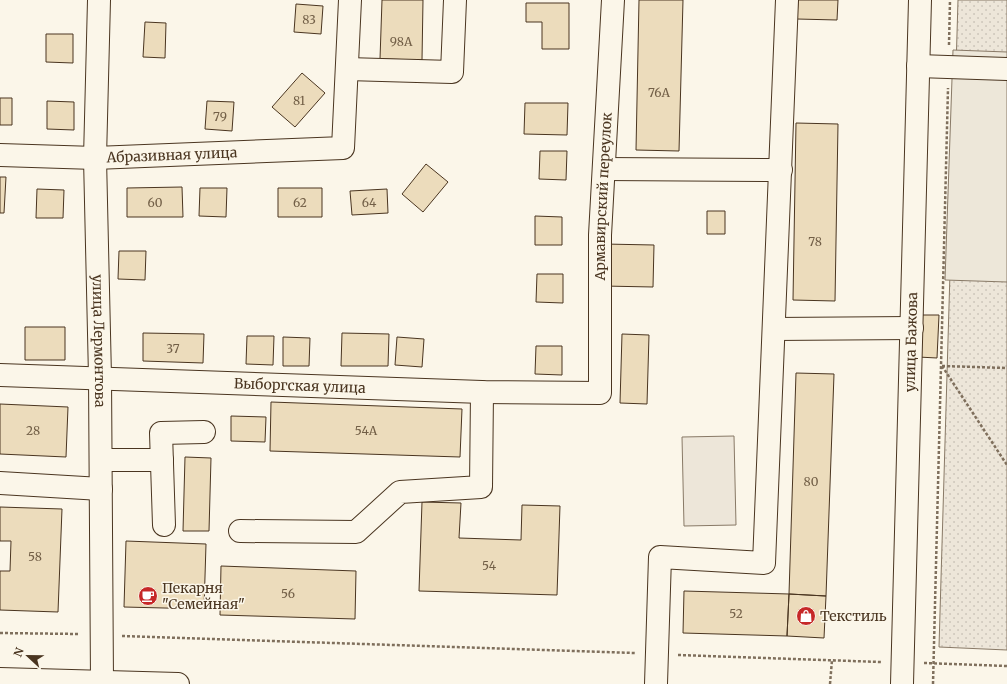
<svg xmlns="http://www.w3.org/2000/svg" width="1007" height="684" viewBox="0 0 1007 684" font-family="Merriweather,serif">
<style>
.green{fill:#ede6d9;stroke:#887966}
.park{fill:url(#park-dots);stroke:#887966}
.parking{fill:#ede7d9;stroke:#887966}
.building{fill:#ecdcbc;stroke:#4a3520}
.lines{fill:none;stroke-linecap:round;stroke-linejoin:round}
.minor-casing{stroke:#4a3520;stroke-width:24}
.major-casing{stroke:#4a3520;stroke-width:24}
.path{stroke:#7f6f5c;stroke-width:2.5;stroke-dasharray:3 2;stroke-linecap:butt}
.minor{stroke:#fbf6e9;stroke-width:22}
.major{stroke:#fbf6e9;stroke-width:22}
.labels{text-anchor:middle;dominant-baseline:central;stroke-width:3;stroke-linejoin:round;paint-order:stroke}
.number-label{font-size:12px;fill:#725f47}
.street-label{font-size:14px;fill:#4a3520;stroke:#fbf6e9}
.poi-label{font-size:14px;fill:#4a3520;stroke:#fbf6e9;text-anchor:start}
</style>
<defs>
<pattern id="park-dots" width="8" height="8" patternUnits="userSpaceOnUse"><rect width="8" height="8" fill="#ede6d9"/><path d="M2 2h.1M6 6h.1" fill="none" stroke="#cdc6ba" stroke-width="1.8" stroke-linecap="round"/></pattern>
</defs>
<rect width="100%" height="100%" fill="#fbf6e9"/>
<!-- green -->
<path class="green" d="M734,436L736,525L684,526L682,437Z"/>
<!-- park -->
<path class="park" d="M958,0H1007V650L939,647Z"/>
<!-- parking -->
<path class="parking" d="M953,50L1007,52V282L945,280Z"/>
<!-- building -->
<path class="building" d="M382,0H423L422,60L380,59Z
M639,0H683L679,151L636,150Z
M798,0H838L837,20L797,19Z
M526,3H569V49H542V22H526Z
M296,4L323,6L321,34L294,32Z
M145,22L166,23L165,58L143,57Z
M46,34H73V63L46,62Z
M302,73L325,93L295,127L272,107Z
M0,98H12V125H0Z
M47,101L74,102V130L47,129Z
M207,101L234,102L232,131L205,129Z
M525,103H568L567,135L524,134Z
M796,123L838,124L835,301L793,300Z
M540,151H567L566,180L539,179Z
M426,164L448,182L423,212L402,194Z
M0,177H6L4,213H0Z
M182,187L183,217H127V188Z
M200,188H227L226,217L199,216Z
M278,188H322V217H278Z
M37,189L64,190L63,218H36Z
M387,189L388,213L352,215L350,191Z
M707,211H725V234H707Z
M535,216L562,217V245H535Z
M604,244L654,245L653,287L603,286Z
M119,251H146L145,280L118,279Z
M537,274H563V303L536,302Z
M919,315H939L937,358L918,357Z
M25,327H65V360H25Z
M143,333L204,334L203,363L143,361Z
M342,333L389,334L388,366H341Z
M622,334L649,335L647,404L620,403Z
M247,336H274L273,365L246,364Z
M283,337L310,338L309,366H283Z
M397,337L424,339L422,367L395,365Z
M536,346H562V375L535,374Z
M796,373L834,374L826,596L789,594Z
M271,402L462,409L460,457L270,451Z
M0,404L68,407L66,457L0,454Z
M231,416L266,417L265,442L231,441Z
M185,457L211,458L209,531H183Z
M422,502L461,503L459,538L521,540L522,505L560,506L557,595L419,591Z
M0,507L62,509L58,612L0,610V571H10L11,541H0Z
M126,541L206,544L204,609L124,607Z
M221,566L356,571L355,619L220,615Z
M684,591L789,594L787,636L683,633Z
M789,594L826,596L824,638L787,636Z"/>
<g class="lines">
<!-- minor casing -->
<g class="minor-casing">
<g id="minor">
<path id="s1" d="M99,0L95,158L100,377L102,682"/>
<path d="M918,66L1007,69"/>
<path d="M347,69L452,72L455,0"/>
<path id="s2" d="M0,155L95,158L343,148L350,0"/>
<path d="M604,169L781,170"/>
<path d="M774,329L912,328"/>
<path id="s3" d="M0,375L482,392L600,393V235L613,0"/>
<path d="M101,460H162"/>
<path d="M0,483L101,489"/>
<path d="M164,525L161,433L204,432"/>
<path d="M240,531L356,532L400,492L481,487L482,392"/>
<path d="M656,684L660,557L764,563L787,0"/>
<path id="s4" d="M902,684L920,0"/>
</g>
</g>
<!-- major casing -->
<g class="major-casing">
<path id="major" d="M0,679L178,684"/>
</g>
<!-- path -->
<path class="path" d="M949,45L950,0
M942,366L1007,465
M942,366L1007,368
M0,633L79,634
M122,636L635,653
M678,655L881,662
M924,663L1007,666
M830,684L832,660
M933,684L948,88"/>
<!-- minor -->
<use href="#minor" class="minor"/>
<!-- major -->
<use href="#major" class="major"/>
</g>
<!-- icons -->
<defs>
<g id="cafe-disc" transform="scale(1)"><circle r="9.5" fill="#c62828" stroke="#fbf6e9"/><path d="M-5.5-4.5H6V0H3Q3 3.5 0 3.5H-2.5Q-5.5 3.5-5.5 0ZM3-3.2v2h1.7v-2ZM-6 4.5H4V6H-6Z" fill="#fff"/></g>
<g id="shop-disc" transform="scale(1)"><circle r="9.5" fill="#c62828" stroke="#fbf6e9"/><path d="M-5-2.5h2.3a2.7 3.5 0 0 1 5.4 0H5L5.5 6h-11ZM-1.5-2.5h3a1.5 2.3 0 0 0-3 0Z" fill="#fff"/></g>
</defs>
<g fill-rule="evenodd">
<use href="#cafe-disc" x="148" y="596"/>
<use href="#shop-disc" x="806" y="616"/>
</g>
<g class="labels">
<!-- number labels -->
<g class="number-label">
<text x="309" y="19">83</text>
<text x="401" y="41">98А</text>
<text x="659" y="92">76А</text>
<text x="299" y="100">81</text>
<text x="220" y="116">79</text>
<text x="155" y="202">60</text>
<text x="300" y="202">62</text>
<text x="369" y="202">64</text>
<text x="815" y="241">78</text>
<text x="173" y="348">37</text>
<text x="33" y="430">28</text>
<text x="366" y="430">54А</text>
<text x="811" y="481">80</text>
<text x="35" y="556">58</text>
<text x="489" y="565">54</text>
<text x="288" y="593">56</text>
<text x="736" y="613">52</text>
</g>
<!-- street labels -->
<g class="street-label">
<text stroke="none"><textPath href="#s2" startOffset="172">Абразивная улица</textPath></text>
<text stroke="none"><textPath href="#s3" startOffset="797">Армавирский переулок</textPath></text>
<text stroke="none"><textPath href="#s1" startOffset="341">улица Лермонтова</textPath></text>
<text stroke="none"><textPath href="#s4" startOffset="342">улица Бажова</textPath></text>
<text stroke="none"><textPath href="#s3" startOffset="300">Выборгская улица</textPath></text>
</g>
<!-- poi labels -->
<g class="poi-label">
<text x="162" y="588">Пекарня<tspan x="162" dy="16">"Семейная"</tspan></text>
<text x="820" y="616">Текстиль</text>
</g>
</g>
<!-- north arrow -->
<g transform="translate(28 656) rotate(292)" stroke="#fbf6e9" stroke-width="3" paint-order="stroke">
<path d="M0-3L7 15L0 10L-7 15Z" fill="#4a3520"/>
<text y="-6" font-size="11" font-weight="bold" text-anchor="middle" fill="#4a3520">N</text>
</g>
</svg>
